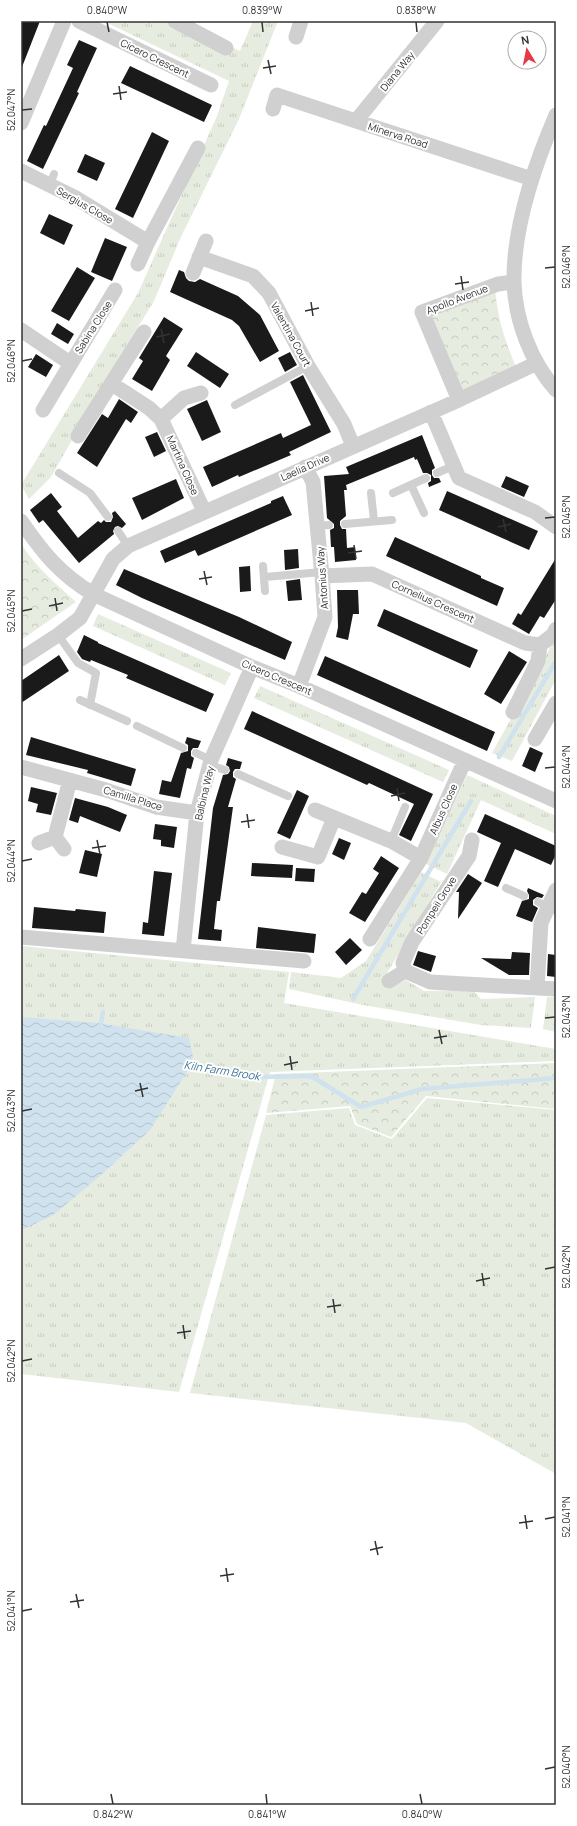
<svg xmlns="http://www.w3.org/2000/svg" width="577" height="1826" viewBox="0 0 577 1826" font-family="Manrope,sans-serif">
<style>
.grass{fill:url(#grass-tufts)}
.forest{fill:url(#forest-crowns)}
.water{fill:url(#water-waves)}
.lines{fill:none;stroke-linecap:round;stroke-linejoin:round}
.stream{stroke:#cfe2ee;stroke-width:4.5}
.building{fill:#1a1a1a}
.lane{stroke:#d0d0d0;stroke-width:8}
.street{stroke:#d0d0d0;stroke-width:15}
.ticks{fill:none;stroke:#333;stroke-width:1.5}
.labels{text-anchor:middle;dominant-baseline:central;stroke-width:4;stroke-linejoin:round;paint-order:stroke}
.street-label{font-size:10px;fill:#333;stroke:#fff}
.water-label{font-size:11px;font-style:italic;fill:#3f7597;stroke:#fff}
.neatline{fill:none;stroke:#333;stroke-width:1.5}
.ticks-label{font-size:10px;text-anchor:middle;fill:#333}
</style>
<defs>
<pattern id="grass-tufts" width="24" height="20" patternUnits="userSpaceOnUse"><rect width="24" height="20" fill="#e6ecdf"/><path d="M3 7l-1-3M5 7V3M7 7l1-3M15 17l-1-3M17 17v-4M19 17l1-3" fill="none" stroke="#c6cbc0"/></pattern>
<pattern id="forest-crowns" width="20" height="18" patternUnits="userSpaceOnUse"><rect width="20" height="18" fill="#e6ecdf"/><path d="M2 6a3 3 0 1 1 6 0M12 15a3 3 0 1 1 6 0" fill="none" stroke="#c6cbc0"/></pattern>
<pattern id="water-waves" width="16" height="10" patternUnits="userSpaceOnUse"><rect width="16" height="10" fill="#cfe2ee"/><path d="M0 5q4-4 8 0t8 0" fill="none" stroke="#b2c2cd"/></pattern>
</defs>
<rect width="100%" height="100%" fill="#fff"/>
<!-- grass -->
<path class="grass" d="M103,21H175L240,51L253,21H278L239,119L180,239L154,301L108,376L51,477L29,499L21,485L138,293L217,116L229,81Z
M98,614L231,673L225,685L93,626Z
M556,637V679L512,761L492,753Z
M260,686L449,770L443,782L254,698Z
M467,775L556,816V834L481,800L447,874L426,864Z
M421,872L441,882L383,980L387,989L406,980L424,991L473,990L481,999L535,997L531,1028L481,1025L363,1005L289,989L291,972L341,978L366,961Z
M21,946L289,972L284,1003L556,1049V1061L270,1072L179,1392L21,1374Z
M547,997H556V1032L543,1029Z
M427,1098L556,1110V1474L466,1423L190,1393L266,1115L349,1108L355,1125L392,1139Z"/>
<!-- forest -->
<path class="forest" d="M495,287C497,317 505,342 517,369L460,395L427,315Z
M21,544C36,567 56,584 76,602L21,640Z
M556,1063V1109L426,1096L391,1137L357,1124L350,1106L266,1113L276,1074Z"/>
<!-- water -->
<path class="water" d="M21,1017L98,1023L189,1038L193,1057L188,1070L150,1130L101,1175L52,1216L21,1230Z"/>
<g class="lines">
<!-- stream -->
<path class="stream" d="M499,757L556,661
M353,999L471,801
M100,1030L103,1012
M185,1063L254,1077L311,1076L361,1107L422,1089L556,1078"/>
</g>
<!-- building -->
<path class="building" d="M21,21H40L22,67H21Z
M79,40L97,48L77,92L79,93L43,169L27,161L44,125L46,126L73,68L67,65Z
M130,66L212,105L204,122L121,83Z
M152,132L169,141L133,218L115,209Z
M85,154L105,163L97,181L77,172Z
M49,214L73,225L64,245L40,233Z
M105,238L127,247L112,281L91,272Z
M77,267L95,278L69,321L51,311Z
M179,270L184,272L186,278L189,281L195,282L200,279L238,296L260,315L279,351L260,362L239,326L232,320L170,292Z
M164,317L183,329L166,356L170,360L152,391L132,379L143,361L139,358Z
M57,323L74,334L68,344L51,334Z
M196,352L229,374L220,388L187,366Z
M290,352L297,365L285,372L278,358Z
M36,354L53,365L46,377L28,367Z
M303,375L331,432L289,452L291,455L239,477L238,475L212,487L203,467L281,433L283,438L311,425L290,382Z
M119,399L138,412L131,423L126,419L97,467L77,453L102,414L108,418Z
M207,400L221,432L202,441L187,409Z
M157,432L166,451L154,457L145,437Z
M422,435L435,468L432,470V475L434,478H439L441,482L429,487L428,483L431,481V475L427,473H423L417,459L415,460L414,457L346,485L347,490H344L346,516L340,521V525L342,529H346L347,548L355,547L356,560L335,562L334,547H331L330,530L334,528V524L327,518L324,476L349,474L346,467Z
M506,476L529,486L524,497L501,487Z
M176,479L184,498L142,520L132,498Z
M447,491L538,531L529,550L439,510Z
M51,493L62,507L57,511L78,538L98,521L101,523L104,520L106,522H111L113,517L112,513L115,511L126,524L122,528L118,526L115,527L113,531L114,534L79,563L43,520L39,523L30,510Z
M283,496L292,515L198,556L195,550L165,563L160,551L271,503V501Z
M395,537L481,576V578L504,588L497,606L386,556Z
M298,549L299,568L285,570L284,550Z
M556,558V599L544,618L540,616L529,634L512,624L518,613L521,615Z
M250,566L251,591L240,592L239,567Z
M124,569L239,617L292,642L285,660L142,598L116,585Z
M300,579L302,600L288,601L286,581Z
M337,590H358L359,614H353L348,640L336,637L338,627Z
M384,609L478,650L470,668L377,626Z
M84,635L98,642V643L214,694L206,712L126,678L128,675L91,660L90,662L82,659L77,652Z
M509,651L527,662L501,704L484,694Z
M59,655L69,671L21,703V681Z
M325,656L495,732L487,751L317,675Z
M252,711L433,794L411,841L399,835L414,804L369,783L367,785L345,775L244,729Z
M31,737L136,769L131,786L87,773L88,770L26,755Z
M187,737L201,741L198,748H193L191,751V756L194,758L191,769L187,768L180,798L159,794L162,780L171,782L181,753L188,751V745L185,743Z
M530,747L543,753L535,772L522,766Z
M228,758L242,762L240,769H235L233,772V777L236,779L228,807H233L220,901H217L214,929L222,930L221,941L198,939L213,808L223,775L228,774L230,771L229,767L226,765Z
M31,787L57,793L51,815L36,812L38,804L28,801Z
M297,790L309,796L290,839L277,833Z
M75,798L108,807L127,815L120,832L80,816L78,823L69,820Z
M485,814L556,846V854L551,865L515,849L498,887L484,881L501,843L477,832Z
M155,824L177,827L174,848L161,846V840L153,839Z
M339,838L351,843L344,860L332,854Z
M85,850L102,854L97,877L79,873Z
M381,856L399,868L365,922L349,913L362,892L366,894L379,873L373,869Z
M252,863L293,865L292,878L251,876Z
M296,868L315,869L314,882L295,881Z
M154,871L172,873L164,936L142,934L143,922L148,923Z
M468,874L482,883L458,919L459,892H456Z
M528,888L544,895L542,898L537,897L533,900V905L538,908L532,922L516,916L522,901L529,899V895L527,891Z
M34,907L75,911L76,909L106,912L104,933L32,928Z
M258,927L316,934L314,953L256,948Z
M350,938L362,950L346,965L335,952Z
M418,951L436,956L431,972L413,965Z
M512,952L530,953L529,975H509L481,958L511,959Z
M548,954L556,955V977L547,976Z"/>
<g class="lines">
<!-- lane -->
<path class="lane" d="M50,185L54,174
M235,405L308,366
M59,473L90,493L108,517
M437,473L453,466
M411,485L424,513
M371,493L374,521
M393,493L426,478
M345,524L392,520
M318,526L329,525
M118,531L128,546
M263,566L265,591
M265,577L322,572
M58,635L78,663L96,673L90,705
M80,700L127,721
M137,726L183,748
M196,753L211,760
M210,765L225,770
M238,774L288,796
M391,841L405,807
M506,888L524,896
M538,902L556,911"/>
<!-- street -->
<path class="street" d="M79,21L211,85
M175,21L226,48
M296,37L301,21
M273,109L277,95L532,179
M556,115C535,164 513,228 514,282C515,320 531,362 556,390
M356,121L437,21
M21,123L64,21
M21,171L74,197L148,242L138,264
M148,242L198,148
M199,257L253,276L269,293L308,366L344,424L353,446
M193,273L206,241
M21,330L70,363
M112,384L149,408L161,419L204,511
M459,400L422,312L498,284L514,282
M43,410L115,290
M431,412L459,478L535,512L556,527
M161,419L184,398L201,393
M78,436L144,332
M21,521C43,553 60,574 93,594L252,667L299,686L556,801
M322,576L372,574L525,643L540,645L553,635L556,629
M21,659L58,635L80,618L113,559L128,546L450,404L537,363
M299,686L325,617L322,576L313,482L305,467
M513,712L538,661L540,645
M535,739L556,703
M21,767L106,790L156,807L197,813
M315,810L391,841L421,858
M55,837L70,780
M472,840L469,856L412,942L403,963L405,971L430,982L556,989
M39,843L55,837L64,849
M282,847L318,857L334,818
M21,937L304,961
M370,939L421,858L465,760
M183,951L197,813L211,760L252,667
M389,981L405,971
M537,987L541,923L556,890"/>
</g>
<!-- ticks -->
<path class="ticks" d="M107,22L109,32M262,22L263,32M416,22L417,32M268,60L271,74M263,68L276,66M119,86L121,100M113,94L127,92M22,110L32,109M545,268L555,267M461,276L463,290M455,284L469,282M311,302L313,316M305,311L319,308M161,329L164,343M156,337L170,334M22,361L32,359M545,518L555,517M503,519L506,532M498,527L511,524M354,545L356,559M348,553L362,551M204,571L207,585M199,579L212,577M55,598L57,611M49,606L63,603M22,611L32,609M545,768L555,767M397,788L399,801M391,796L405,793M247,814L249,828M241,822L255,820M97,840L100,854M92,848L106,846M22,861L32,859M545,1018L555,1017M439,1030L442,1044M434,1038L447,1036M290,1056L292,1070M284,1065L298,1062M140,1083L143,1097M135,1091L148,1088M22,1111L32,1109M545,1269L555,1267M482,1273L484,1286M476,1281L490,1278M333,1299L335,1313M327,1307L341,1305M183,1325L185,1339M177,1333L191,1331M22,1361L32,1359M525,1515L527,1529M545,1519L555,1517M519,1523L533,1521M375,1541L378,1555M370,1550L383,1547M226,1568L228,1582M220,1576L234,1574M76,1594L79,1608M70,1602L84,1600M22,1611L32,1609M545,1769L555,1767M111,1794L113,1804M266,1794L267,1804M420,1794L422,1804"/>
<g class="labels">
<!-- street labels -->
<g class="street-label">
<text transform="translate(155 58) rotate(26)">Cicero Crescent</text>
<text transform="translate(397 71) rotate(-51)">Diana Way</text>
<text transform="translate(398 135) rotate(18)">Minerva Road</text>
<text transform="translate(85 205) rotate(30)">Sergius Close</text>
<text transform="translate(457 299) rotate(-21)">Apollo Avenue</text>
<text transform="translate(93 327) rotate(-58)">Sabina Close</text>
<text transform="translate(291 334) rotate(61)">Valentina Court</text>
<text transform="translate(183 465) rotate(66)">Martina Close</text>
<text transform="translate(305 467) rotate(-24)">Laelia Drive</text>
<text transform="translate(322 578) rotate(-94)">Antonius Way</text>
<text transform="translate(433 601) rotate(24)">Cornelius Crescent</text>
<text transform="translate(277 677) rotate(23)">Cicero Crescent</text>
<text transform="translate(204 793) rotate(-77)">Balbina Way</text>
<text transform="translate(133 798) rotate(17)">Camilla Place</text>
<text transform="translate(443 809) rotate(-66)">Albus Close</text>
<text transform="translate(436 905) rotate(-58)">Pompeii Grove</text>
</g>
<!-- water labels -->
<g class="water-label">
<text transform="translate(222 1070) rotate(9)">Kiln Farm Brook</text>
</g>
</g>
<!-- border -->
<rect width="577" height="1826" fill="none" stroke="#ffffff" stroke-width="44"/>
<!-- north arrow -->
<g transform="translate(527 50) rotate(350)"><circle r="19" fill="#ffffff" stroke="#adadad"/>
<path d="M0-3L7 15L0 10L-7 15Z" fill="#e63946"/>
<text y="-6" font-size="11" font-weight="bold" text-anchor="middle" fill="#333333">N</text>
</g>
<rect x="22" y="22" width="533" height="1782" class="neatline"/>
<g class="ticks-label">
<text x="107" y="14">0.840°W</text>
<text x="262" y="14">0.839°W</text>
<text x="416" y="14">0.838°W</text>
<text transform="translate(11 110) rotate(-90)" y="4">52.047°N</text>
<text transform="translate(566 267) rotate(-90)" y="4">52.046°N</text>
<text transform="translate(11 361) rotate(-90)" y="4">52.046°N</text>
<text transform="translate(566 517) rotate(-90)" y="4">52.045°N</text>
<text transform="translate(11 611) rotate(-90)" y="4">52.045°N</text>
<text transform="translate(566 767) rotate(-90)" y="4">52.044°N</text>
<text transform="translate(11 861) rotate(-90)" y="4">52.044°N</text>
<text transform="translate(566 1017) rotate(-90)" y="4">52.043°N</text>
<text transform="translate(11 1111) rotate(-90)" y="4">52.043°N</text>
<text transform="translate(566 1267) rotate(-90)" y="4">52.042°N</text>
<text transform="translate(11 1361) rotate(-90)" y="4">52.042°N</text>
<text transform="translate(566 1517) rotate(-90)" y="4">52.041°N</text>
<text transform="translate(11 1611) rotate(-90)" y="4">52.041°N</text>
<text transform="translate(566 1767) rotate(-90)" y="4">52.040°N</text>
<text x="113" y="1818">0.842°W</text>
<text x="267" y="1818">0.841°W</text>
<text x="422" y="1818">0.840°W</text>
</g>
</svg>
